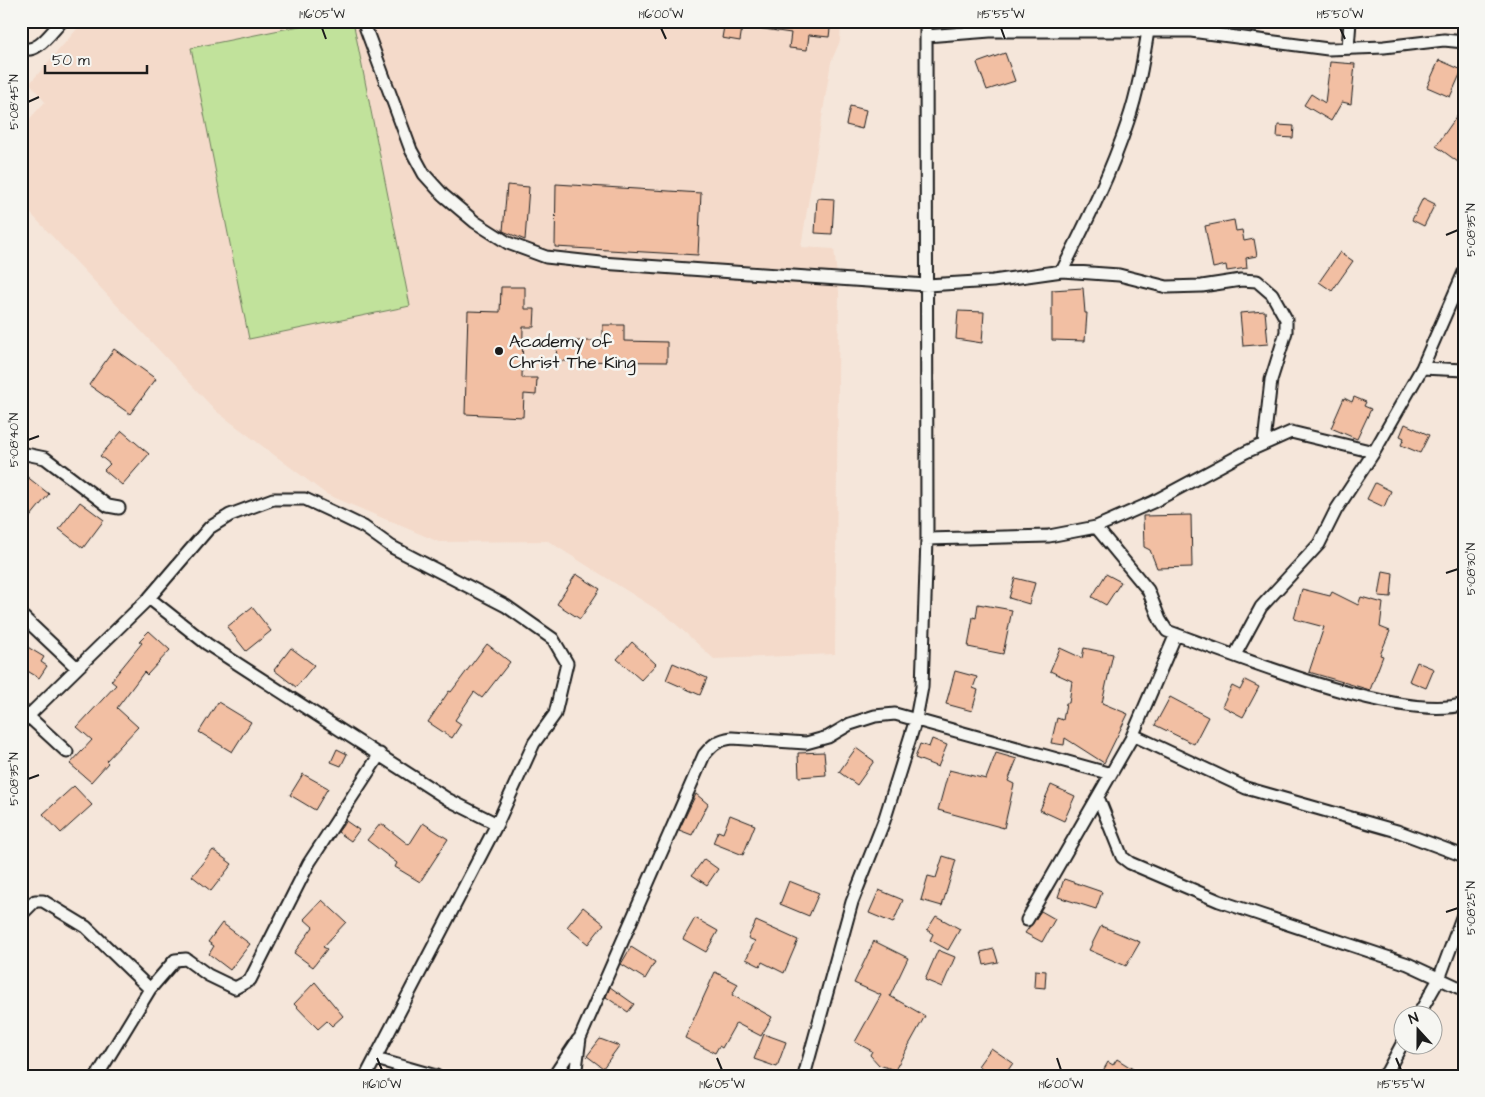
<svg xmlns="http://www.w3.org/2000/svg" width="1485" height="1097" viewBox="0 0 1485 1097" font-family="'Architects Daughter',sans-serif">
<style>
.built{fill:#f4daca}
.pitch{fill:#c1e29b;stroke:#6e7f5c}
.building{fill:#f2bfa3;stroke:#1c1c1c}
.lines{fill:none;stroke-linecap:round;stroke-linejoin:round}
.street-casing{stroke:#1c1c1c;stroke-width:15}
.street{stroke:#f6f6f2;stroke-width:11}
.ticks{fill:none;stroke:#1c1c1c;stroke-width:2}
.poi-dot{fill:#1c1c1c;stroke:#f6f6f2;stroke-width:2}
.labels{text-anchor:middle;dominant-baseline:central;stroke-width:5;stroke-linejoin:round;paint-order:stroke}
.poi-label{font-size:18px;fill:#1c1c1c;stroke:#f6f6f2;text-anchor:start}
.neatline{fill:none;stroke:#1c1c1c;stroke-width:2}
.ticks-label{font-size:12px;text-anchor:middle;fill:#1c1c1c}
</style>
<rect width="100%" height="100%" fill="#f5e6da"/>
<filter id="ink" filterUnits="userSpaceOnUse"><feTurbulence type="fractalNoise" baseFrequency=".02" numOctaves="2"/><feDisplacementMap in="SourceGraphic" scale="10" xChannelSelector="R" yChannelSelector="G"/><feConvolveMatrix kernelMatrix="1 2 1 2 8 2 1 2 1" color-interpolation-filters="sRGB"/></filter>
<g filter="url(#ink)">
<!-- built -->
<path class="built" d="M84,21H841L840,41L831,62L801,247L834,249L839,292L835,654L714,659L667,616L548,541L439,542L326,494L216,411L21,203V128L45,102L30,83Z"/>
<!-- pitch -->
<path class="pitch" d="M324,21H353L410,306L249,339L191,48Z"/>
<!-- building -->
<path class="building" d="M725,21H743L740,41L722,38Z
M758,21H831L829,37L809,35L807,50L789,48L791,33L757,28Z
M1005,53L1015,81L987,90L977,63Z
M1439,60L1462,70L1450,97L1427,87Z
M1330,62L1355,64L1351,104L1342,102L1331,121L1304,105L1311,94L1325,103Z
M850,106L866,110L862,129L846,125Z
M1464,106V154L1458,162L1436,146Z
M1278,125L1294,126L1293,138L1277,137Z
M556,184L701,193L698,255L555,247Z
M507,185L529,187L525,240L503,231Z
M817,198L834,199L832,234L815,233Z
M1423,198L1435,204L1424,226L1412,220Z
M1234,220L1236,231L1242,230L1244,241L1254,239L1257,256L1246,258L1247,268L1227,271L1226,265L1213,268L1205,226Z
M1340,252L1353,261L1332,291L1319,282Z
M501,287H525V309H535L534,327H523L522,378H537L536,395L524,394L523,417L465,414L468,311L500,312Z
M1083,288L1085,313H1087L1085,341L1052,340V290Z
M958,311L984,312L982,343L956,339Z
M1265,311L1268,344L1243,346L1240,313Z
M603,325H624V341L667,342V362L556,361L557,341H603Z
M114,349L156,379L130,414L89,385Z
M1354,397L1366,402L1364,406L1371,409L1357,439L1331,428L1344,398L1352,402Z
M1405,424L1429,435L1420,453L1401,445L1404,438L1400,436Z
M122,431L149,454L122,485L104,470L110,464L100,456Z
M21,472L49,494L21,528Z
M1375,483L1391,491L1384,507L1367,499Z
M80,502L104,520L83,548L59,529Z
M1191,515L1192,567L1157,568L1150,550L1144,547L1143,516Z
M1383,571L1393,573L1391,597L1379,596Z
M576,574L600,589L580,619L557,604Z
M1106,574L1121,582L1106,605L1092,597Z
M1015,578L1035,583L1029,604L1009,598Z
M1302,589L1330,596L1332,592L1358,605L1361,597L1383,603L1380,627L1390,631L1380,655L1383,656L1370,690L1309,672L1324,627L1294,619Z
M978,604L1012,610L1003,654L968,647L973,617L976,618Z
M252,607L271,631L246,651L227,627Z
M149,631L170,650L147,675L144,672L117,708L138,727L106,761L108,763L91,782L70,764L92,740L77,727L116,685L111,681L142,643L139,641Z
M632,642L656,664L641,680L617,659Z
M21,643L44,657L41,662L47,666L39,678L21,667Z
M487,644L510,662L482,698L474,692L455,720L461,724L452,738L428,722L449,691L451,692Z
M291,648L314,665L296,687L274,670Z
M1060,648L1082,658L1084,648L1113,654L1102,703L1128,714L1104,763L1065,738L1064,745L1051,743L1057,718L1063,720L1066,703H1069L1072,681L1050,671Z
M1417,662L1434,669L1426,688L1409,681Z
M673,663L707,678L700,695L666,680Z
M955,671L977,677L973,688L978,690L972,711L946,704Z
M1245,680L1259,687L1243,717L1222,706L1232,686L1240,690Z
M1170,697L1208,717L1194,744L1155,725Z
M218,702L251,722L232,752L199,732Z
M932,739L947,745L938,767L915,758L920,744L929,747Z
M856,748L874,761L857,785L839,772Z
M337,749L347,754L341,766L331,762Z
M824,752L826,775L799,777L798,753Z
M996,753L1017,759L1008,781L1014,784L1004,828L938,810L949,770L986,779Z
M303,774L328,788L315,810L290,795Z
M1051,785L1075,796L1064,821L1040,810Z
M74,786L92,805L61,833L43,814Z
M696,794L708,804L692,835L679,830Z
M730,815L755,825L743,855L713,843L718,831L723,833Z
M346,821L359,830L351,841L338,832Z
M381,823L409,845L423,823L448,839L420,882L395,867L397,863L367,840Z
M213,850L232,864L211,891L192,876Z
M943,856L956,860L942,906L921,900L928,876L936,878Z
M704,859L718,869L707,885L692,875Z
M1064,879L1102,892L1096,909L1058,897Z
M789,881L819,893L809,916L780,904Z
M879,890L903,900L893,923L869,913Z
M322,900L346,922L323,947L327,949L313,967L294,953L313,927L304,919Z
M583,907L604,924L588,944L567,927Z
M1041,911L1055,919L1042,942L1025,933Z
M936,916L960,929L948,950L930,940L933,934L927,930Z
M695,918L718,931L706,952L683,939Z
M756,921L798,940L784,973L762,962L760,966L746,959L755,941L748,938Z
M222,923L250,944L230,970L209,954L214,946L208,942Z
M1101,926L1140,942L1126,966L1089,950Z
M874,941L908,958L890,996L925,1016L895,1070L879,1065L870,1055L872,1051L855,1042L881,995L854,983Z
M631,947L655,962L645,979L621,964Z
M994,949L998,962L984,965L981,952Z
M938,950L955,957L942,987L925,980Z
M1035,970L1046,971L1045,988L1034,987Z
M715,972L738,984L732,995L772,1017L761,1036L736,1023L722,1048L719,1046L715,1053L685,1038Z
M315,982L343,1016L332,1026L327,1021L318,1029L294,1004Z
M610,987L634,1004L628,1012L606,997Z
M764,1034L786,1042L777,1067L754,1059Z
M600,1039L619,1046L603,1068L587,1056Z
M991,1048L1013,1063L1004,1076H991L978,1066Z
M1117,1059L1144,1076H1100L1108,1062L1113,1065Z"/>
<g class="lines">
<!-- street casing -->
<g class="street-casing">
<path id="street" d="M363,21L411,150L424,174L443,195L475,222L508,243L546,257L601,263L927,285L993,281L1062,271L1119,275L1167,287L1202,286L1241,280L1257,281L1272,294L1286,319V332L1271,380L1264,443
M926,36L990,31H1191L1328,49L1384,47L1444,40L1464,42
M21,48C37,55 51,32 62,21
M1348,48L1350,21
M1062,271C1086,223 1111,173 1128,121C1138,92 1143,61 1148,31
M1422,368L1464,370
M21,453L45,458L108,506L119,508
M1096,527L1148,590L1160,620L1167,631C1231,654 1402,724 1464,704
M927,539L1049,536L1096,527L1153,502L1246,452L1291,432L1374,452
M21,615L77,668
M1235,655L1261,607L1319,544L1336,510L1374,452L1422,368L1464,272
M28,716L67,752
M21,723L149,598L209,528L230,515L273,499H305L335,513L364,527L392,547L506,606L553,639L567,663L555,714L534,743L497,824L449,800L207,644L149,598
M1133,735L1246,788L1397,831L1464,856
M1098,797L1122,857L1130,863L1219,901L1408,964L1464,990
M21,915L35,901H43L86,927L150,989
M1027,920L1131,739L1176,634
M1419,1014L1439,979L1464,912
M376,1059L436,1076
M97,1076L150,989L175,960L186,959L208,975L235,988L250,980L309,863L380,754
M366,1076L497,824
M554,1076L578,1040
M575,1076L580,1038L704,755C713,744 718,740 732,738L806,743L828,737L850,724L875,716L895,714L1111,774
M804,1076L852,902L884,821L916,719L922,687L927,539L926,21
M1383,1076L1387,1072L1402,1044"/>
</g>
<!-- street -->
<use href="#street" class="street"/>
</g>
</g>
<!-- ticks -->
<path class="ticks" d="M322,28L326,39M661,28L666,39M1001,28L1005,39M1340,28L1345,39M28,102L39,97M1446,235L1458,230M28,440L39,436M1446,573L1458,569M28,779L39,775M1446,912L1458,908M377,1058L382,1070M717,1058L722,1070M1057,1058L1061,1070M1396,1058L1401,1070"/>
<!-- markers -->
<circle class="poi-dot" cx="499" cy="351" r="5"/>
<g class="labels">
<!-- poi labels -->
<g class="poi-label">
<text x="509" y="341">Academy of<tspan x="509" dy="21">Christ The King</tspan></text>
</g>
</g>
<!-- margin -->
<rect width="1485" height="1097" fill="none" stroke="#f6f6f2" stroke-width="55"/>
<!-- north arrow -->
<g transform="translate(1418 1030) rotate(339)"><circle r="24" fill="#f6f6f2" stroke="#9f9f9c"/>
<path d="M0-4L9 19L0 12L-9 19Z" fill="#1c1c1c"/>
<text y="-8" font-size="14" font-weight="bold" text-anchor="middle" fill="#1c1c1c">N</text>
</g>
<!-- scale -->
<path d="M45 65v8h102v-8" fill="none" stroke="#1c1c1c" stroke-width="2.5"/>
<text x="52" y="65" font-size="15" fill="#1c1c1c" stroke="#f6f6f2" stroke-width="4" paint-order="stroke">50 m</text>
<rect x="28" y="28" width="1430" height="1042" class="neatline"/>
<g class="ticks-label">
<text x="322" y="18">1°16'05"W</text>
<text x="661" y="18">1°16'00"W</text>
<text x="1001" y="18">1°15'55"W</text>
<text x="1340" y="18">1°15'50"W</text>
<text transform="translate(14 102) rotate(-90)" y="4">5°08'45"N</text>
<text transform="translate(1471 230) rotate(-90)" y="4">5°08'35"N</text>
<text transform="translate(14 440) rotate(-90)" y="4">5°08'40"N</text>
<text transform="translate(1471 569) rotate(-90)" y="4">5°08'30"N</text>
<text transform="translate(14 779) rotate(-90)" y="4">5°08'35"N</text>
<text transform="translate(1471 908) rotate(-90)" y="4">5°08'25"N</text>
<text x="382" y="1088">1°16'10"W</text>
<text x="722" y="1088">1°16'05"W</text>
<text x="1061" y="1088">1°16'00"W</text>
<text x="1401" y="1088">1°15'55"W</text>
</g>
</svg>
